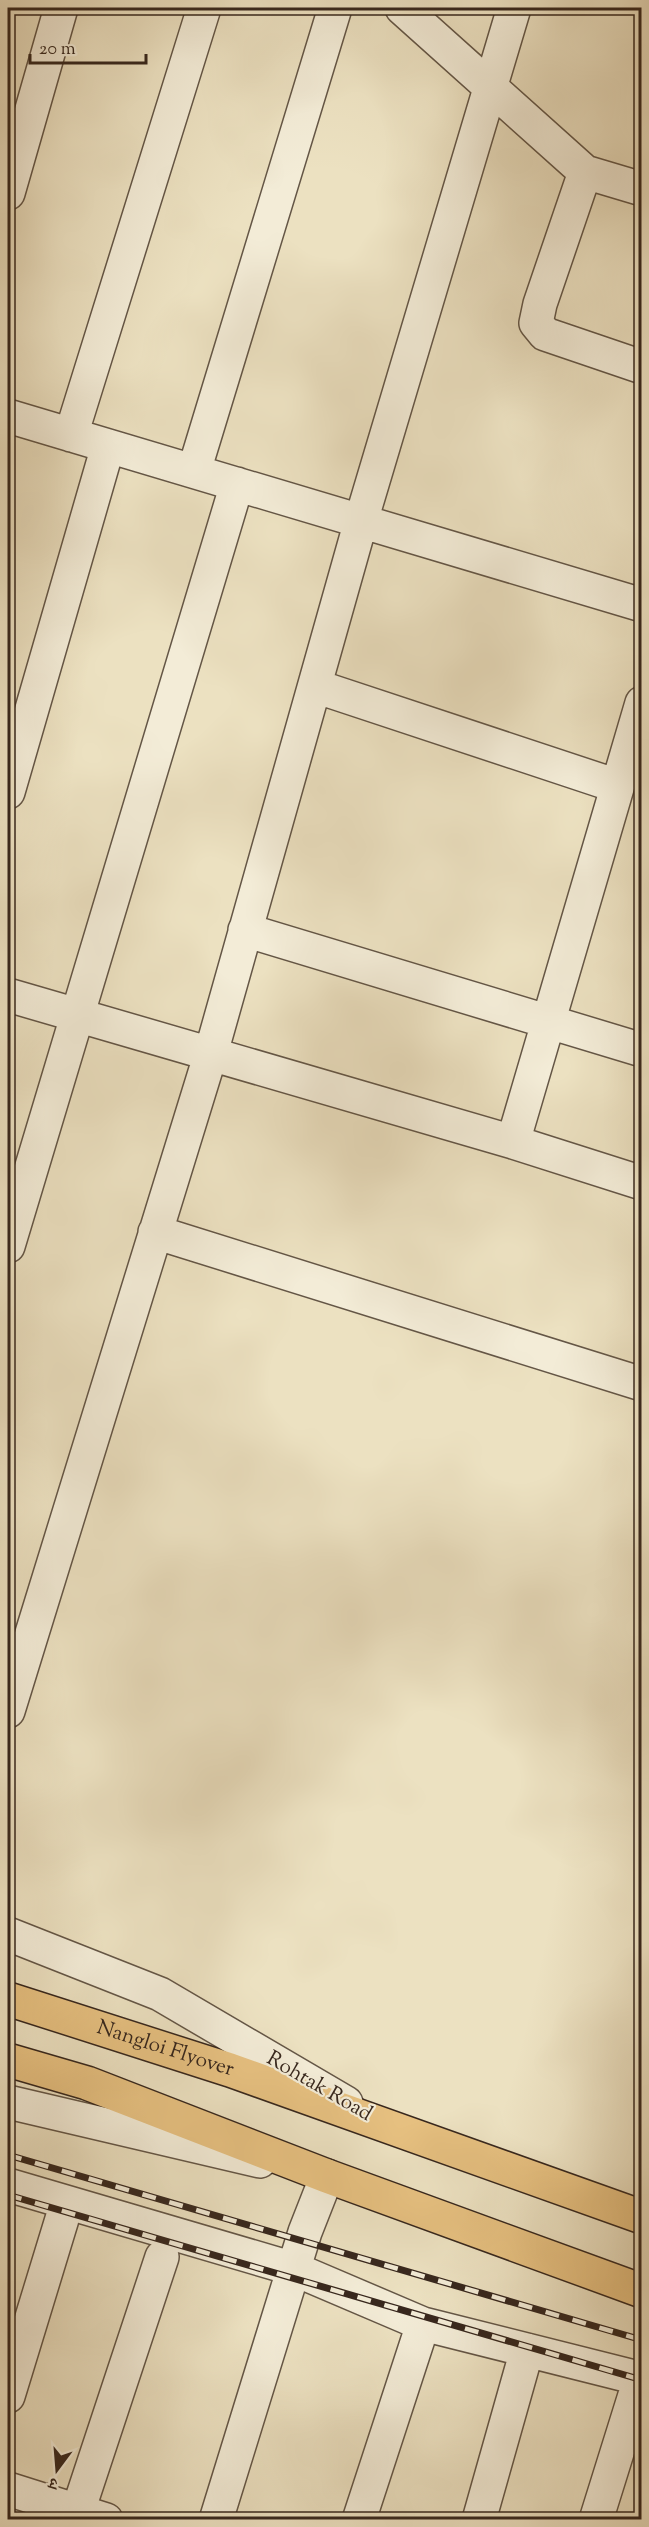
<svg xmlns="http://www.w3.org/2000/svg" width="649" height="2527" viewBox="0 0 649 2527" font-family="'Sorts Mill Goudy','Noto Serif Devanagari',serif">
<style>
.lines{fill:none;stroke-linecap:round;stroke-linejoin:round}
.minor-casing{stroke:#645646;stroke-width:36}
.tertiary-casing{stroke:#645646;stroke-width:36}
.trunk-casing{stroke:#37271d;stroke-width:36}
.minor{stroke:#f3ecd7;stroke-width:33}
.tertiary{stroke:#f3ecd7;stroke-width:33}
.trunk{stroke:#e6c080;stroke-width:33}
.rail-casing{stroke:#37271d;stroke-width:7}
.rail{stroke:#f3ecd7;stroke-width:4.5;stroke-dasharray:14;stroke-linecap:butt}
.labels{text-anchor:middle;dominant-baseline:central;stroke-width:4.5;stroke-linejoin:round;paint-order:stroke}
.street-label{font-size:21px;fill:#37271d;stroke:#f3ecd7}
</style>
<rect width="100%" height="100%" fill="#ece1c1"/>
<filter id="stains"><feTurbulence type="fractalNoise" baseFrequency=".00333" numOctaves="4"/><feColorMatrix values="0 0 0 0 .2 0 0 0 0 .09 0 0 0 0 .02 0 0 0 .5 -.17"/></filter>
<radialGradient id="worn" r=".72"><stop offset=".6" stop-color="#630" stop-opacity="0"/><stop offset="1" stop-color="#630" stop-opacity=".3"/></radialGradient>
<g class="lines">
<!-- minor casing -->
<g class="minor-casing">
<path id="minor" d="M402,8L585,172L540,304L536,323L545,334L642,367
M585,172L642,189
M8,193L61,8
M8,416L642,605
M71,435L204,8
M194,471L335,8
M315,686L617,786
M8,792L108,446
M245,930L642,1050
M8,995L513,1142L642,1183
M513,1142L642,703
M155,1232L642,1384
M8,1246L237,484
M8,1711L211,1053L361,521L514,8
M8,2185L294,2269L423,2324L642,2379
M8,2396L62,2219
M8,2489L106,2520
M75,2520L162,2257
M216,2520L305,2232L327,2176
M359,2520L423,2324
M479,2520L527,2350
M596,2520L640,2379"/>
</g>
<!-- tertiary casing -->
<g class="tertiary-casing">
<path id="tertiary" d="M8,1934L160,1994L346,2103
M8,2102L260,2161"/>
</g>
<!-- trunk casing -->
<g class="trunk-casing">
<g id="trunk">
<path id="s1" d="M8,1999L230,2070L642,2217"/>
<path d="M8,2060L87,2083L327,2176L642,2291"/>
</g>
</g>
<!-- minor -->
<use href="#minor" class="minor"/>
<!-- tertiary -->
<use href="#tertiary" class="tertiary"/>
<!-- trunk -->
<use href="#trunk" class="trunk"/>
<!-- rail casing -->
<g class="rail-casing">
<path id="rail" d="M8,2155L642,2340
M8,2195L642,2380"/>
</g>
<!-- rail -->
<use href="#rail" class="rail"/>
</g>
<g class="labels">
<!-- street labels -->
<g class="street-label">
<text stroke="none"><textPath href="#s1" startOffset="165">Nangloi Flyover</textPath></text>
<text transform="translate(319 2087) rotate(30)">Rohtak Road</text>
</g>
</g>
<!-- margin -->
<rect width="649" height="2527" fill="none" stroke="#ece1c1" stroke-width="30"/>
<rect x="9" y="9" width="631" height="2509" fill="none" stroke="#37271d" stroke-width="3"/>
<rect x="15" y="15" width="619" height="2497" fill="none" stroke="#37271d" stroke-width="1.5"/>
<!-- north arrow -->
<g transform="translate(57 2470) rotate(196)" stroke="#f3ecd7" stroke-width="4.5" paint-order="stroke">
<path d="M0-4.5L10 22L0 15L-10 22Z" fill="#37271d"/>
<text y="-9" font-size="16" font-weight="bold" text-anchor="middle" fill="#37271d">उ</text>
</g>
<!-- scale -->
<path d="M30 54v9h116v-9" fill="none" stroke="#37271d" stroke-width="3"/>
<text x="39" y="54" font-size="18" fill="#37271d" stroke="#f3ecd7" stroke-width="4.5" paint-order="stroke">20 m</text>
<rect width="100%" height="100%" filter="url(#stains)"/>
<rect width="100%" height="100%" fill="url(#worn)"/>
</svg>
